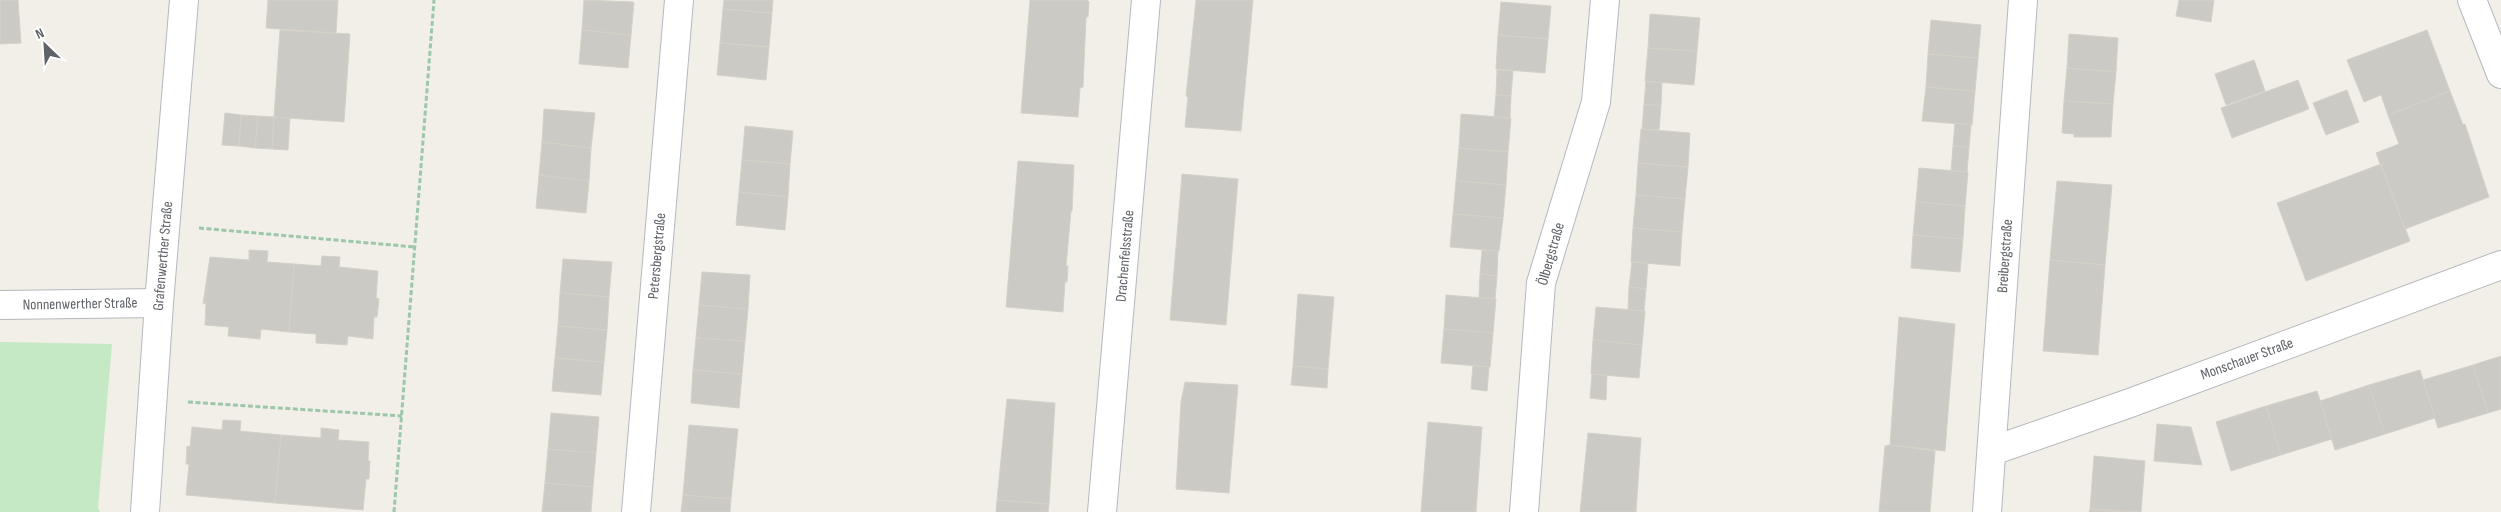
<svg xmlns="http://www.w3.org/2000/svg" width="2501" height="512" viewBox="0 0 2501 512" font-family="'Sofia Sans Condensed',sans-serif">
<style>
.green{fill:#c5e8c5}
.building{fill:#cccac5;stroke:#d6d1c6}
.lines{fill:none;stroke-linecap:round;stroke-linejoin:round}
.minor-casing{stroke:#b5b8bc;stroke-width:30}
.path{stroke:#9cc7a9;stroke-width:3;stroke-dasharray:5 2.5;stroke-linecap:butt}
.minor{stroke:#fff;stroke-width:28}
.labels{text-anchor:middle;dominant-baseline:central;stroke-width:4;stroke-linejoin:round;paint-order:stroke}
.street-label{font-size:15px;fill:#5f6368;stroke:#fff}
</style>
<rect width="100%" height="100%" fill="#f1efe8"/>
<!-- green -->
<path class="green" d="M0,342L112,344L98,508L100,512H0Z"/>
<!-- building -->
<path class="building" d="M0,0H18L21,43L0,44Z
M268,0H338L336,33L266,28Z
M584,0L634,2L631,35L582,30Z
M724,0H773L772,13L723,9Z
M1030,0H1087L1089,2L1088,17H1086L1083,87L1080,88L1078,117L1021,113Z
M1196,0H1253L1241,131L1185,127L1188,97L1186,96Z
M2179,0H2214L2211,22L2176,16Z
M1501,2L1551,6L1548,39L1498,35Z
M723,9L772,13L769,47L720,43Z
M1650,14L1700,18L1697,51L1648,48Z
M1931,20L1981,25L1978,58L1928,54Z
M280,30L350,34L344,122L274,117Z
M582,30L631,35L628,68L579,64Z
M2427,30L2450,91L2388,115L2381,95L2364,102L2347,60Z
M2069,34L2118,38L2116,72L2067,68Z
M1498,35L1548,39L1545,73L1496,69Z
M720,43L769,47L766,80L717,75Z
M1648,48L1697,51L1694,85L1645,81Z
M1928,54L1978,58L1975,91L1926,87Z
M2254,60L2265,91L2226,105L2215,74Z
M2067,68L2116,72L2113,104L2064,101Z
M1497,70L1513,71L1511,96L1496,95Z
M2298,80L2309,109L2232,138L2221,108Z
M1646,81L1662,83L1661,106L1644,104Z
M1926,87L1975,91L1972,125L1922,121Z
M2347,90L2359,122L2326,135L2313,103Z
M2450,91L2463,125L2465,124L2489,197L2405,229L2376,153L2399,144L2388,115Z
M1496,95L1511,96L1510,118L1494,117Z
M2064,101L2113,104L2111,137H2074V134L2062,133Z
M1644,104L1661,106L1659,130L1642,129Z
M544,109L595,113L591,148L542,142Z
M225,113L241,115L239,146L222,145Z
M1461,114L1511,118L1508,152L1459,148Z
M241,115L258,116L255,148L239,146Z
M258,116L274,117L272,149L255,148Z
M274,117L290,118L288,150L272,149Z
M1955,123L1971,125L1969,147L1953,146Z
M745,126L793,131L790,164L742,160Z
M1641,129L1690,133L1688,167L1638,163Z
M542,142L591,148L589,181L539,175Z
M1953,146L1969,147L1967,172L1951,171Z
M1459,148L1508,152L1506,185L1456,181Z
M742,160L790,164L788,197L739,192Z
M1018,161L1074,165L1072,211H1071L1066,266H1068L1067,282H1065L1063,312L1006,307Z
M1638,163L1688,167L1685,199L1636,195Z
M2381,164L2410,241L2306,281L2277,203Z
M1919,168L1968,172L1965,206L1916,202Z
M1182,174L1238,179L1226,325L1170,320Z
M539,175L589,181L586,213L536,208Z
M1456,181L1506,185L1503,218L1453,214Z
M2057,181L2112,185L2105,265L2050,260Z
M739,192L788,197L785,230L736,225Z
M1636,195L1685,199L1682,232L1633,228Z
M1916,202L1965,206L1963,239L1913,235Z
M1453,214L1503,218L1499,251L1450,247Z
M1633,228L1682,232L1680,266L1631,262Z
M1913,235L1963,239L1960,272L1911,268Z
M249,250L268,251L267,262L294,264L289,332L261,329L260,339L228,336L229,327L205,325L206,303L203,304L210,257L249,260Z
M1482,250L1498,251L1497,276L1480,274Z
M322,256L340,257L339,267L378,271L376,298L379,299L377,317H374L373,339L348,336L347,345L316,343V334L289,332L294,264L321,266Z
M563,259L612,262L609,297L560,293Z
M2050,260L2105,265L2098,355L2043,351Z
M1632,262L1648,263L1646,289L1629,287Z
M702,272L750,275L748,309L699,305Z
M1480,274L1497,276L1495,299L1479,298Z
M1629,287L1646,289L1644,311L1628,310Z
M560,293L609,297L607,330L558,326Z
M1298,294L1334,297L1328,369L1293,366Z
M1446,295L1496,299L1493,333L1444,329Z
M699,305L748,309L745,341L696,338Z
M1596,307L1645,311L1642,345L1593,340Z
M1899,317L1955,324L1945,451L1890,445Z
M558,326L607,330L604,362L555,358Z
M1444,329L1493,333L1490,367L1441,363Z
M696,338L745,341L742,374L693,370Z
M1593,340L1642,345L1639,378L1591,374Z
M2501,356V409L2488,413L2473,365Z
M555,358L604,362L601,395L552,391Z
M1473,365L1489,367L1487,391L1471,389Z
M2473,365L2488,413L2438,428L2423,380Z
M1293,366L1328,369L1327,388L1291,385Z
M693,370L742,374L739,408L691,403Z
M2420,370L2435,418L2385,434L2369,385Z
M1592,374L1607,375L1606,400L1590,398Z
M1185,382L1238,385L1229,493L1176,489L1181,402Z
M2369,385L2385,434L2335,450L2320,401Z
M2317,391L2332,439L2281,455L2266,406Z
M1007,399L1055,403L1049,504L997,500Z
M2266,406L2281,455L2231,471L2216,422Z
M551,413L599,417L596,453L548,449Z
M223,420L241,421L240,431L281,435L275,503L186,495L189,464H186L187,446L190,447L192,427L222,430Z
M1428,422L1482,427L1476,512H1421Z
M2157,424L2191,427L2202,465L2154,461Z
M689,425L738,429L731,499L683,495Z
M321,428L339,430L338,440L369,442L368,461H370L369,479H366L363,510L275,503L281,435L321,438Z
M1588,433L1641,438L1636,512H1580Z
M1890,445L1935,451L1930,512H1879L1885,446Z
M548,449L596,453L593,487L545,483Z
M2094,456L2145,461L2141,512L2090,509Z
M545,483L593,487L591,512H542Z
M683,495L731,499L730,512H681Z
M997,500L1049,504L1048,512H996Z
M2090,509L2130,512H2089Z"/>
<g class="lines">
<!-- minor casing -->
<g class="minor-casing">
<path id="minor" d="M2472,0L2501,74
M0,305L159,303
M1992,451L2130,403L2501,265
M145,512L159,303L184,0
M636,512L679,0
M1102,512L1146,0
M1524,512L1541,283L1596,102L1605,0
M1987,512L2023,0"/>
</g>
<!-- path -->
<path class="path" d="M199,228L415,247
M188,402L402,416
M394,512L434,0"/>
<!-- minor -->
<use href="#minor" class="minor"/>
</g>
<g class="labels">
<!-- street labels -->
<g class="street-label">
<text transform="translate(1551 254) rotate(-74)">Ölbergstraße</text>
<text transform="translate(163 256) rotate(-85)">Grafenwerther Straße</text>
<text transform="translate(657 256) rotate(-85)">Petersbergstraße</text>
<text transform="translate(1125 256) rotate(-85)">Drachenfelsstraße</text>
<text transform="translate(2005 256) rotate(-86)">Breibergstraße</text>
<text transform="translate(80 304) rotate(-1)">Nonnenwerther Straße</text>
<text transform="translate(2247 359) rotate(-20)">Monschauer Straße</text>
</g>
</g>
<!-- north arrow -->
<g transform="translate(45 45) rotate(335)" stroke="#ffffff" stroke-width="4" paint-order="stroke">
<path d="M0-4L9 19L0 12L-9 19Z" fill="#5f6368"/>
<text y="-8" font-size="14" font-weight="bold" text-anchor="middle" fill="#5f6368">N</text>
</g>
</svg>
